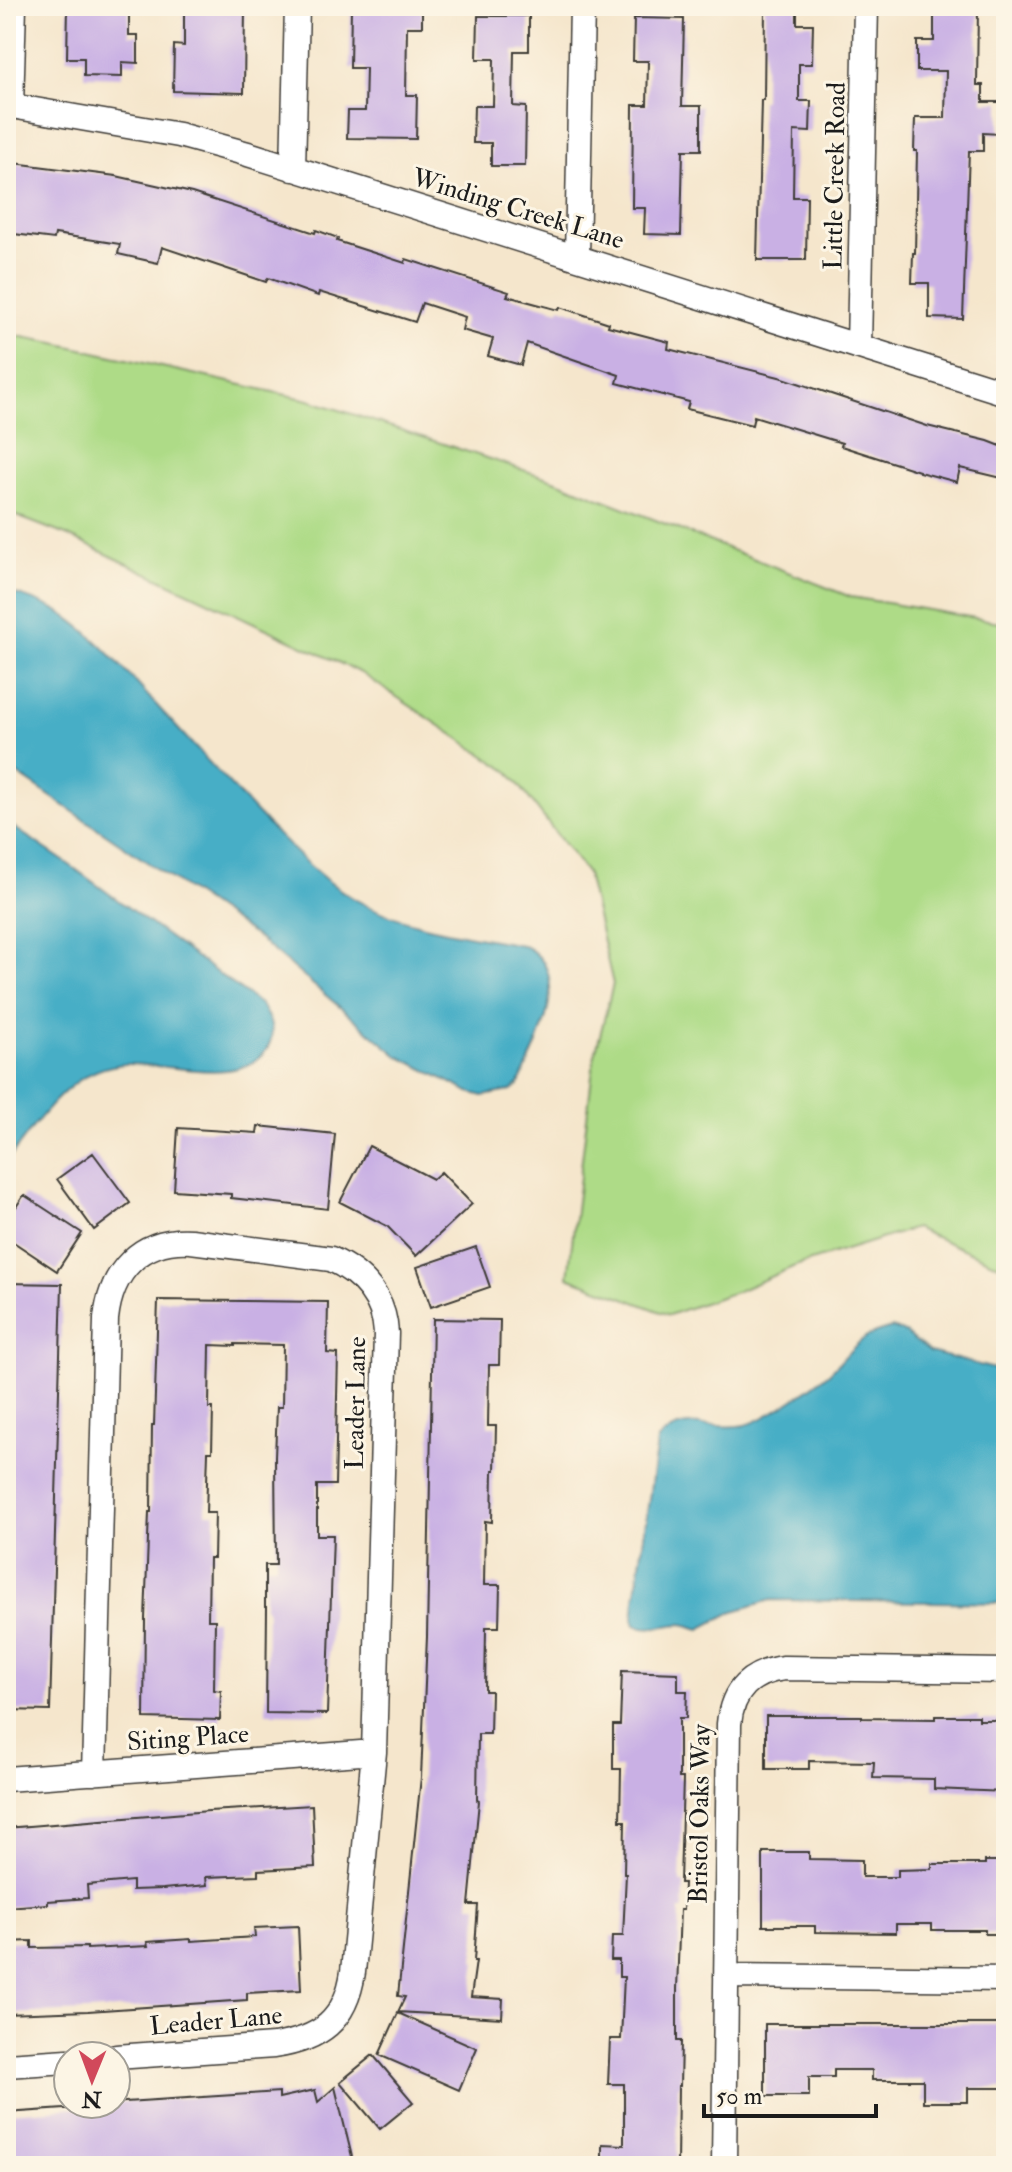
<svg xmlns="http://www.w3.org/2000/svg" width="1012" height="2172" viewBox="0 0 1012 2172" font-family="'IM FELL Double Pica',serif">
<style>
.green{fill:#aedb87;stroke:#657c52;stroke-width:2}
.water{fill:#47aec6;stroke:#326571;stroke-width:2}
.building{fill:#c9b0e4}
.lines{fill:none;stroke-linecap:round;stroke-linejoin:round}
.street-casing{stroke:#3d3a36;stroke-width:27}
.street{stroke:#fff;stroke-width:24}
.labels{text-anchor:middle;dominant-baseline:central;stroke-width:6;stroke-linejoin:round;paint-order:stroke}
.street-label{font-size:26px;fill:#1c1c1c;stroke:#fcf5e5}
</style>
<rect width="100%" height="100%" fill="#fcf5e5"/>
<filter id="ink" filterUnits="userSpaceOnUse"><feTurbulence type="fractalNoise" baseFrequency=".0125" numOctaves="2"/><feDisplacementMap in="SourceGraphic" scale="16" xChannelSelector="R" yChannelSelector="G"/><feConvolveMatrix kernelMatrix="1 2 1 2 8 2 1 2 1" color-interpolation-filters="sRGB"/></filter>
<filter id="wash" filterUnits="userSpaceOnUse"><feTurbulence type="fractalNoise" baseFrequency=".006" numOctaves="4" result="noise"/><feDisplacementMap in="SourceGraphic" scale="32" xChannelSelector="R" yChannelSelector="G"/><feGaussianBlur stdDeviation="1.8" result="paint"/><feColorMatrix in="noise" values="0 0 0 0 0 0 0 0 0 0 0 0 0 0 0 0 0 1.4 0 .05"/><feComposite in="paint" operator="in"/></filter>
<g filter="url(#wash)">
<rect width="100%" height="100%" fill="#f5e6cc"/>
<!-- green -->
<path class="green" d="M6,334L55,343L309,400L554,480L851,597L1006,623V1268L915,1228L795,1266L738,1291L669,1315L568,1277L594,1059L613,984L587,874L509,772L361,673L66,535L6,512Z"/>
<!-- water -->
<path class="water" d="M6,591C22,596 37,600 52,608C86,625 124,669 150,698C188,740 227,782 266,823C291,848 317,876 348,895C399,927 464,934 522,945C578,970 536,1044 519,1084L510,1091L483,1096L469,1092L398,1056L254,935L6,766Z
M6,822L74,868L261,1005C269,1018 276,1030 269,1045C247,1090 165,1062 125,1064C118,1064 108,1067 101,1069C62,1082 30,1131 6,1163Z
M893,1328L905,1333L930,1352L1006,1372V1603L771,1600L734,1611L700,1629C694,1628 688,1624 681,1624C665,1625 650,1631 635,1625L633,1619L635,1600L657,1441C682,1412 714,1432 745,1425C764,1421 813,1387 829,1373C854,1350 855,1336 893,1328Z"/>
<g id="blocks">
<!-- building -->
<path class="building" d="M68,6H129V35H138V63L122,62V77L84,76V58H67Z
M184,6H245L244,93L173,91L174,45L184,46Z
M351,6H422V27H407L406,95H417L416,139L347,138L348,111H365L366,68H350Z
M765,6H797V24H813L812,64H799V101H811L810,132L794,131L793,197H807L806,260H757L761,100H764Z
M934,6L978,7L977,85H983V102H1000V134L983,133V151H969L963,319L929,318V283H912L913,253H915L917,151H914L915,118H945L946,71H917V41H934Z
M478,16H529V51H514L513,106L526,107L525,166H491V143H473L474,106H493L494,59H477Z
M634,18L684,19L682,106H701V150H683L681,235L644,234L645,208H632L633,105H647L648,61H633Z
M6,162L116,176L192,193L315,233L316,230L338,238L337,241L405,263L406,259L509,292L507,296L559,310L560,307L609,323L608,326L669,342L668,349L783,378L927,426L988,441L1006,448V479L960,468L957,482L919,472V471L841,446L842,443L754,416L752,425L687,409L689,402L617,383L619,375L527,343L521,365L488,356L493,339L462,330L465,317L422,303L415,322L319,292L318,296L268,278L266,282L162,247L158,263L118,254L120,244L55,234L54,239L6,233Z
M258,1126L335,1134L328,1209L231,1198V1194L174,1190L178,1128L257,1133Z
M369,1146L433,1179L441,1172L472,1204L416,1256L387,1226L340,1202Z
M93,1153L130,1203L94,1230L57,1179Z
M24,1195L82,1233L57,1271L6,1237V1222Z
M476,1247L490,1287L431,1307L417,1267Z
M6,1283L62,1284L50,1711L6,1710Z
M158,1300L328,1302L327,1353L338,1354L335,1485H317V1535H333L327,1714L266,1713L267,1607H265V1565H276L275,1457L277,1407H282L283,1345L235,1344V1346L210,1345L209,1408H213L212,1452H208L206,1513H215L214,1558H209L208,1620H215L214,1690L221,1691L220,1720L144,1718L145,1619L149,1512H151L152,1425H154Z
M433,1319L500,1320L499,1365H489L488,1426H496L495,1470H493L492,1522L485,1521L484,1585H500L499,1627H486L485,1691H491L490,1734H478L477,1800L479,1801L469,1905H478L474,1961H476L471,1997L503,1999L502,2018L398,2012L405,1997L398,1996L421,1777L427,1637Z
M622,1671L678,1673V1691H687L686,1718H679V1778H683L680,1883H684L683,1910H680L677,1989V2041H681L680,2086H678L677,2166H602V2144L624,2145V2084H608L610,2039H621L624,1977H619V1960H611L612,1936H623L626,1874H624L625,1821H620L621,1769H613V1725H620Z
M766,1716H862V1718L935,1719V1716H979V1720H1006V1792L934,1789V1779L873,1778L874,1762L809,1761V1769H766Z
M312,1805L315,1867L258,1870V1875L206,1877L207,1885L163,1889L132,1890V1881L87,1885L88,1898L48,1901V1904L6,1907V1828L209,1811Z
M763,1852H809V1859L862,1860V1877H898V1870L932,1869V1864H985V1861H1006V1934H985V1930H932V1924H896V1933L815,1932V1926H763Z
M298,1926L301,1990L247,1993V2000L88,2011L6,2014V1942L32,1941V1948L87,1947V1949L148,1946L147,1942L191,1939V1941L255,1937L254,1928Z
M398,2013L477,2048L459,2090L379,2055Z
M765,2024H1003L1002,2034H1006V2088H968V2102H923V2080H872V2070H834V2077H809V2096H765Z
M373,2055L413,2102L380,2129L340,2082Z
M335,2087L353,2161L333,2166H6V2113L79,2108V2105L279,2092V2098L315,2090L318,2102Z"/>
</g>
</g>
<g filter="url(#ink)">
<use href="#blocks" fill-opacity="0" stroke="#3d3a36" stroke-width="2"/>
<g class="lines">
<!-- street casing -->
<g class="street-casing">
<path id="street" d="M6,105L179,135L248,154L1006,393
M11,106L14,6
M293,169L297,6
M577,257L582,6
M859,347L866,6
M94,1773L106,1319C111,1271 141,1238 191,1241L331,1259C363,1274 384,1297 386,1333L374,1752L353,1972C346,2021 320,2039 274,2046L116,2057
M6,1779L374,1752
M726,1976L1006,1979
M6,2065L68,2061
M724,2166L729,1724C732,1690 751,1672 784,1668L1006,1671"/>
</g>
<!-- street -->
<use href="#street" class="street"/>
</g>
</g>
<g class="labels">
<!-- street labels -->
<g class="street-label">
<text transform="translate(835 176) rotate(-89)">Little Creek Road</text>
<text transform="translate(518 209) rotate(17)">Winding Creek Lane</text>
<text transform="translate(356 1403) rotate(-89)">Leader Lane</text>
<text transform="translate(188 1738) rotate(-4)">Siting Place</text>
<text transform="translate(700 1814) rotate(-89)">Bristol Oaks Way</text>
<text transform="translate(216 2021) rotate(-5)">Leader Lane</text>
</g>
</g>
<!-- margin -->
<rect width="1012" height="2172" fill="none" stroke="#fcf5e5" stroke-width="32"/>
<!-- north arrow -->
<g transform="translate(92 2080) rotate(181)"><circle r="38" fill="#fcf5e5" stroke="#a29e95" stroke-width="2"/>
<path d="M0-6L14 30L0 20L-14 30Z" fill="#d1495b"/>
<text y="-12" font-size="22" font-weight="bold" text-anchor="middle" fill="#1c1c1c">N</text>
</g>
<!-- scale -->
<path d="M704 2104v12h172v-12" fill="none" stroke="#1c1c1c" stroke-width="4"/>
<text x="716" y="2104" font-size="24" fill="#1c1c1c" stroke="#fcf5e5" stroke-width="6" paint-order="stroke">50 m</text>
</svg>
